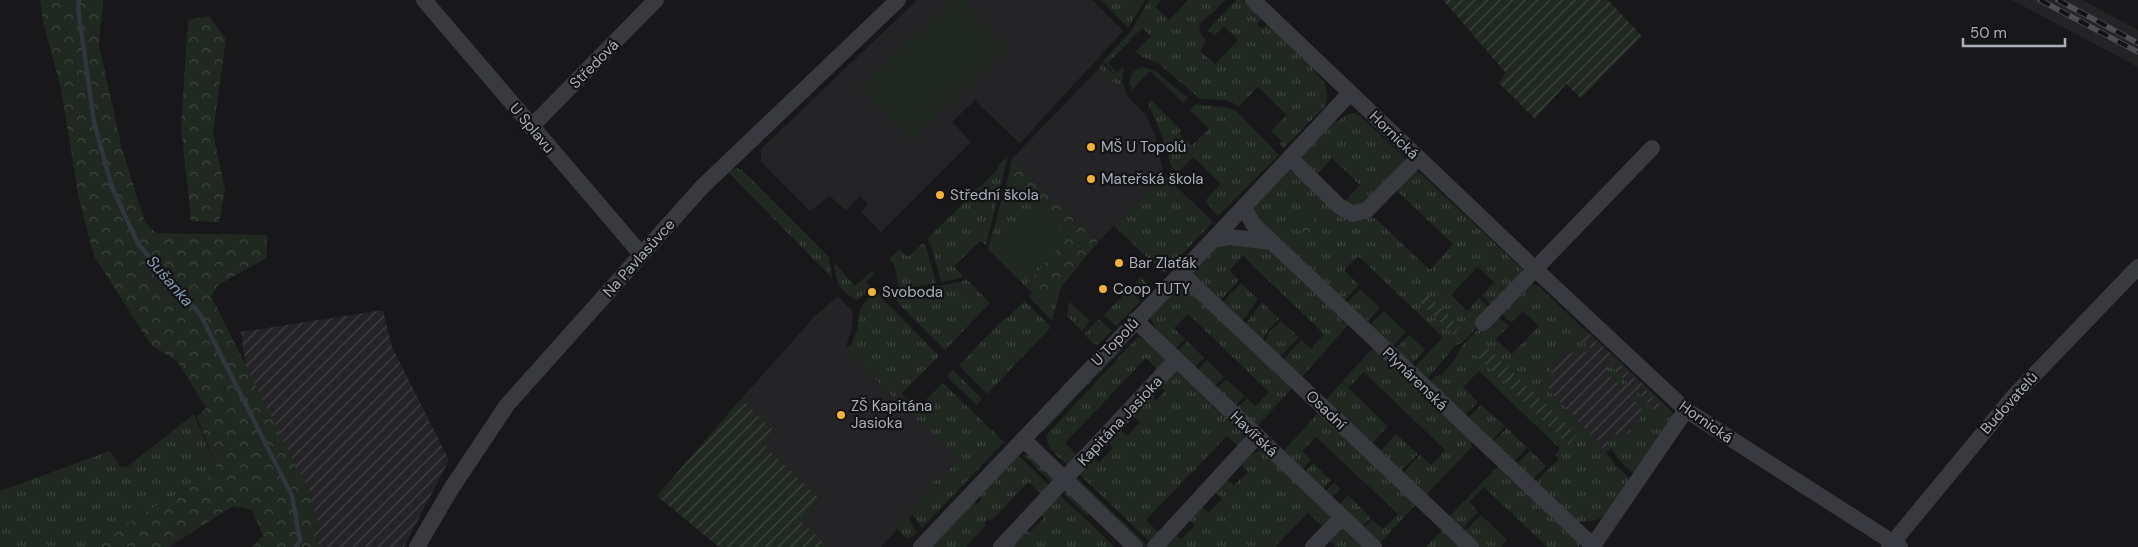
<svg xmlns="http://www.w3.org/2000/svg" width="2138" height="547" viewBox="0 0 2138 547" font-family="'DM Sans',sans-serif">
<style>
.built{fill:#242427}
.industrial{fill:url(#industrial-furrows)}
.grass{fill:url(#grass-tufts)}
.forest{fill:url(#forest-crowns)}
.garden{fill:url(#garden-furrows)}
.pitch{fill:#202821}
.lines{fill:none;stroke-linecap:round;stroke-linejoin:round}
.stream{stroke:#2e373e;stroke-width:4.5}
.minor{stroke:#393a3f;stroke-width:16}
.rail-casing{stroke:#4c4e54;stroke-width:5.5}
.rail{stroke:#131315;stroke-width:4;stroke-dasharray:11;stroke-linecap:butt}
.poi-dot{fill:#f2b138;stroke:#131315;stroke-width:2}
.labels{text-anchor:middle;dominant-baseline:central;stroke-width:4.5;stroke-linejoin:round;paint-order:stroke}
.street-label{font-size:15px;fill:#aaafba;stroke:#131315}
.poi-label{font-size:15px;fill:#aaafba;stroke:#131315;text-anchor:start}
.water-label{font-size:16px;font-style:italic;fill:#829db4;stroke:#131315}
</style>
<defs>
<pattern id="industrial-furrows" width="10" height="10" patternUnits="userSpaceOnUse" patternTransform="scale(1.25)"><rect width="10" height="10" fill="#242427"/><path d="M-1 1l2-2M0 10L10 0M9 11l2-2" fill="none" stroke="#414144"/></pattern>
<pattern id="grass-tufts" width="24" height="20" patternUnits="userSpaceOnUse" patternTransform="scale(1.25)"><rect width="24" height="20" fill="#202821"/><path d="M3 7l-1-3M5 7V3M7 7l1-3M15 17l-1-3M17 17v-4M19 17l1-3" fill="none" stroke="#3e453f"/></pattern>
<pattern id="forest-crowns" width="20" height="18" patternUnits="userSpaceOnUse" patternTransform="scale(1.25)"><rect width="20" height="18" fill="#202821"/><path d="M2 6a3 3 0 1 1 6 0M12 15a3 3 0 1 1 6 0" fill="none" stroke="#3e453f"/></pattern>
<pattern id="garden-furrows" width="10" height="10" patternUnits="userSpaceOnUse" patternTransform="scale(1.25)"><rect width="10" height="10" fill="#202821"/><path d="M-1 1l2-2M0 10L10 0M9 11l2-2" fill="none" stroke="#3e453f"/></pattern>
</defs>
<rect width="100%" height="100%" fill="#18181a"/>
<!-- built -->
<path class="built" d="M917,0H1092L1123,31L1021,142L1019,143L976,101L977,98L975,100L952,122L971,142L881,232L861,212L868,204L860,196L846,211L830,196L810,211L761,162V149Z
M2012,0H2082L2138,30V67Z
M1099,68L1146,115L1155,135L1164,175L1098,242L1012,159Z
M838,296L853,312L852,329L846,346H850L968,455L881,547H828L800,521L820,499L763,444L774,431L741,399L815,316Z"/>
<!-- industrial -->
<path class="industrial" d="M383,310L392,347L449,460L404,547H318L319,530L309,492L246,368L241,332Z
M1585,329L1669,409L1658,418L1639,420L1606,453L1598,442L1549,391L1546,381L1549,368Z"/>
<!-- grass -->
<path class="grass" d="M1101,0H1145L1128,28Z
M1149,0H1161L1155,7L1169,20L1188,0H1226L1201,23L1199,31L1206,41L1200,51L1215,64L1238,40L1224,26L1214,36L1208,30L1236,0H1243L1262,18L1257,25L1262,29L1267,23L1314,68L1313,70C1324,80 1331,92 1325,106L1284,148L1280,144L1282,141L1271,131L1287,115L1258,87L1239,106C1221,96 1217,102 1199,98L1158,63L1145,58L1135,52L1151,36L1142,28L1108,63L1117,73L1122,67L1124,69L1122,82L1103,61L1131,31Z
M1102,63L1123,83L1127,96L1099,68Z
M1143,67L1155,71L1188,98L1183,103L1150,71L1132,90L1129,82L1133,72Z
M1151,100L1181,130L1179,133L1191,146L1209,129L1190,110L1195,104C1209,108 1222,104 1235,110L1279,155L1218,216L1211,209L1206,200L1221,184L1193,157L1177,173L1171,166L1162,135L1148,104Z
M1352,113L1359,115L1406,159L1405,166L1359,210L1345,201L1360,185L1332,158L1317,174L1301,161L1300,156L1335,120L1337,122L1344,116Z
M1008,155L986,245L980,241L954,266L963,276L961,278L941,282L931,245L927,239L998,169L997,167Z
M737,168L743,171L829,257L832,278L728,172Z
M1289,170L1366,216L1376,219L1430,270L1453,244L1396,190L1417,170L1521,268L1522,273L1491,305L1482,295L1494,282L1478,267L1451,295L1467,311L1479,298L1489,307C1483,318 1469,342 1456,345L1424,382L1412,370L1443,337L1358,256L1344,270L1359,285L1343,302L1262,226L1254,209V205Z
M1164,175L1213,222L1164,273L1114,226Z
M1008,178L1069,236L1027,284L1042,304L1061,287L1052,321L1029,297L1032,293L1018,279L1063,234L990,251L988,249Z
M1223,242L1267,247L1343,317L1341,320L1344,323L1346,320L1348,325L1301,378L1282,361L1301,340L1311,349L1324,334L1243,256L1229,271L1239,280L1220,301L1192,273L1214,248Z
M923,243L926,247L936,283L899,290L895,266L889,259L899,249L908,257Z
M834,262L855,286L872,271L874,274L866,282L871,287L859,299L856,300C838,289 836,282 834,262Z
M1141,277L1151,288L1146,296L1134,285Z
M966,279L990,303L945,350L898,303L895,295L963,281Z
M1241,283L1258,299L1242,322L1222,303Z
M1186,284L1294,386L1255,429L1235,410L1247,398L1256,406L1269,392L1188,314L1174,328L1185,339L1173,351C1164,340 1156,330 1150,317L1181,285Z
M1532,284L1539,286L1601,346V348L1586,333L1580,339L1592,350L1573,355L1567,349L1549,368L1554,374L1546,381L1549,391L1598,442L1616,466L1632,480C1614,507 1613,522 1577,522L1533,484L1559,459L1555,455L1560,449L1479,371L1463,387L1478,402L1462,418L1427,385L1435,376L1442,375L1455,359L1462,346L1482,325L1498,317L1509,326L1496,339L1512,354L1539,326L1523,311L1511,323L1502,314Z
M1129,289L1141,301L1116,326L1104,315Z
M1360,289L1380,308L1365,324L1345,304Z
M875,291L939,356L896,399L848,352L857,330L860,308Z
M1025,301L1051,327L987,394L959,365L1005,318L1006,319Z
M1262,302L1279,319L1269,329L1262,341L1245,325Z
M1069,303H1071L1090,321L1082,331L1067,316Z
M1384,311L1406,332L1390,349L1368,327Z
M1099,319L1112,331L1097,345L1094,344L1084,334Z
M1281,321L1299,337L1279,358L1264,343L1270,331Z
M1409,335L1425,350L1409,367L1392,352Z
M1138,337L1152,345L1169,362L1160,372L1146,358L1065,443L1079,457L1070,467C1061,458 1042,447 1048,433Z
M1187,341L1204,358L1193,369L1176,353Z
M1123,343L1126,345L1042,433L1047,423Z
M1374,347L1471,441L1472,447L1427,494L1401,475L1420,455L1431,465L1445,450L1364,372L1349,387L1342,381Z
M1614,357H1615L1638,379H1635L1616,361L1610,366L1628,383L1625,386C1617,386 1610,377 1607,370L1609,361Z
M1207,360L1224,377L1213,388L1196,372Z
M1176,366L1242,429L1244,441L1241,449L1227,436L1146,520L1160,534L1151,543L1078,473L1093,457L1099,463L1113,448L1108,442L1120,429L1127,436L1140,422L1132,415L1151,395L1156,401L1165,391L1158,384Z
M953,370L982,399L977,405L947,377Z
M1226,379L1245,396L1233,408L1215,390Z
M1342,382L1388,426L1371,445L1326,400Z
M943,383L1004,442L922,528L912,514L908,517L917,533L908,539L896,528L897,525L931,490L928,487L936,479L938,481L959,460L910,412L913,408L911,406L921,405Z
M1643,384L1676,416L1635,473C1623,468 1614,452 1606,441L1614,433L1620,439L1639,420L1642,410L1633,398L1634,390L1658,413L1664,408L1641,386Z
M1481,405L1505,426L1491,442L1468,418Z
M1318,413L1416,504L1379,544L1361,531L1372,520L1383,529L1398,514L1316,437L1302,451L1311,460L1299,472L1282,453Z
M194,414L218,471L145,512L92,547H0V491L110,451L120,467L128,466Z
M1507,428L1527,448L1513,463L1491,444Z
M1396,434L1418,454L1399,473L1379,453Z
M1530,450L1546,466L1530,482L1514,467Z
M1263,451L1333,516L1322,526L1308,513L1275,547H1159L1173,533L1181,539L1195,526L1188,518L1200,505L1208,513L1222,499L1214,490L1226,479L1234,485L1248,472L1238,462L1249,454Z
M1024,455L1030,456L1055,480L1052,483Z
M1019,456L1050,486L1042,495L1028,482L991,521L989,519L984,523L986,525L966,547H930L974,502L977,504L982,499L979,497Z
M1313,463L1331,480L1320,492L1302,475Z
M1499,465L1579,543V547H1547L1484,487L1469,502L1478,512L1460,531L1447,519Z
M1076,477L1149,547L1142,546L1076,482Z
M1334,483L1341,489L1329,500L1322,494Z
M1066,491L1090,513L1087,516L1063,493Z
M1060,495L1115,547H1007L1025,529L1029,533L1044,518L1039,512Z
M1348,495L1371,518L1360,529L1337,507Z
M1481,515L1507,540L1501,547H1477L1462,534Z
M1340,523L1366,547H1335L1326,538Z
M1444,528L1464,547H1426Z"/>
<!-- forest -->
<path class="forest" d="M40,0H103L99,45L122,149L145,222L156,233L267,235V258L218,285L211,296L309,492L319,530L318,547H252L263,536L252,510L233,506L169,547H92L145,512L218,471L197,417L206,408L178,362L151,345L94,256L79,199L61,90L43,21Z
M209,16L226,39L213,132L225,190L219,222L191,221L181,127L188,20Z
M1012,159L1098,242L1061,287L1042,304L1027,284L1069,236L1008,178Z
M1310,212L1317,220L1320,228L1312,235L1308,233L1302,235C1296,226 1301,221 1305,213Z"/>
<!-- garden -->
<path class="garden" d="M1443,0H1608L1642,36L1581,98L1566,84L1535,119L1499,83L1506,73Z
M1427,294L1460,327L1454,335L1421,303L1420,301Z
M1484,344L1577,435L1568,445L1475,354Z
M741,399L774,431L763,444L820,499L801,521L828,547H719L657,496Z"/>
<!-- pitch -->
<path class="pitch" d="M953,0H962L1008,49L911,142L860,88Z
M1035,206L1063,234L1018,279L990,251Z"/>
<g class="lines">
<!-- stream -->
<path class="stream" d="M79,0L78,8L94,122L112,187L138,244L200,314L292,496L300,541L296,547"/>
<!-- minor -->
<path class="minor" d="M424,0L641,254
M1253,0L1535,269L1686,410L1900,547
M531,127L656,0
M1290,158L1339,206L1353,214L1367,210L1418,158
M1244,207L1253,224L1593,546
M1214,240L1230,237L1272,242
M1181,273L1471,547
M1135,320L1374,547
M1483,323L1652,148
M1023,439L1135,547
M417,547L451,489L507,405L702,187L898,0
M921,547C1064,396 1209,246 1350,93
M1001,547L1176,360
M1155,547L1257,436
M1313,547L1342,517
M1592,547L1686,410
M1889,547L2013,397L2138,267"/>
<!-- rail casing -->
<g class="rail-casing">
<path id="rail" d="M2040,0L2138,52
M2058,0L2138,43"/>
</g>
<!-- rail -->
<use href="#rail" class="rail"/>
</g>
<!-- markers -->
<g class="poi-dot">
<circle cx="1091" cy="147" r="5"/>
<circle cx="1091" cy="179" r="5"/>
<circle cx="940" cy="195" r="5"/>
<circle cx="1119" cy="263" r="5"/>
<circle cx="1103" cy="289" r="5"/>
<circle cx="872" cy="292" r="5"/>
<circle cx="841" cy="415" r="5"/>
</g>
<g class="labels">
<!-- street labels -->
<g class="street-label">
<text transform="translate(594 64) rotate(-45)">Středová</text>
<text transform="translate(532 128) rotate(50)">U Splavu</text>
<text transform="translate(1394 135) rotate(44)">Hornická</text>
<text transform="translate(639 258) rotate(-48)">Na Pavlasůvce</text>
<text transform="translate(1115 342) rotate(-46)">U Topolů</text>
<text transform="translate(1415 379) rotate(44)">Plynárenská</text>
<text transform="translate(2009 403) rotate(-48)">Budovatelů</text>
<text transform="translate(1326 410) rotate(44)">Osadní</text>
<text transform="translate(1120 421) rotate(-47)">Kapitána Jasioka</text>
<text transform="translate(1706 422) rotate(35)">Hornická</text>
<text transform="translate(1254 434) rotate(43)">Havířská</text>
</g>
<!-- poi labels -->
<g class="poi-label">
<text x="1101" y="147">MŠ U Topolů</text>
<text x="1101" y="179">Mateřská škola</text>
<text x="950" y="195">Střední škola</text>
<text x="1129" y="263">Bar Zlaťák</text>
<text x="1113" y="289">Coop TUTY</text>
<text x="882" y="292">Svoboda</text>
<text x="851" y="406">ZŠ Kapitána<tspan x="851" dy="17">Jasioka</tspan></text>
</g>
<!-- water labels -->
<g class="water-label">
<text transform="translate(170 281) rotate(49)">Sušanka</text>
</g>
</g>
<!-- scale -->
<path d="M1963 38v8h102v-8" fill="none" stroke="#aaafba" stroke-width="2.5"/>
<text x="1970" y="38" font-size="15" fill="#aaafba" stroke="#131315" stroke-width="4" paint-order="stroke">50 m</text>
</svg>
